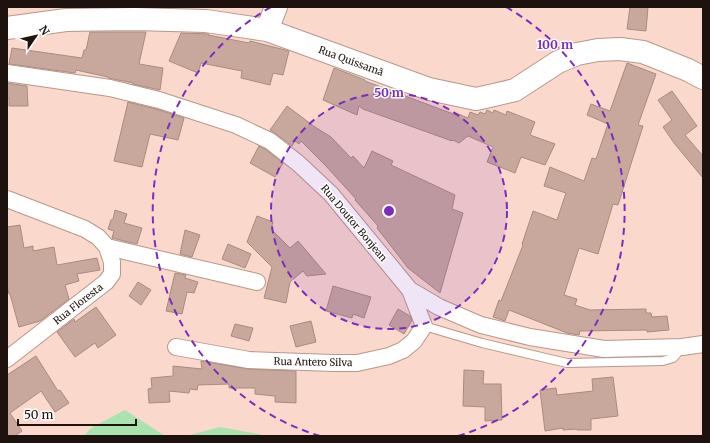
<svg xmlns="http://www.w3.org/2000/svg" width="710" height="443" viewBox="0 0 710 443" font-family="Merriweather,serif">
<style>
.green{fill:#aae3af}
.building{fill:#c8a89c;stroke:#a98b7f}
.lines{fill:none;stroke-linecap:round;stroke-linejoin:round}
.lane-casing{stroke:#b7988c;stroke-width:10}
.street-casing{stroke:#b7988c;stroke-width:18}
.secondary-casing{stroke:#b7988c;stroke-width:24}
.lane{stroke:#fff;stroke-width:8}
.street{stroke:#fff;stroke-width:16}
.secondary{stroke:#fff;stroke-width:22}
.ring{fill:none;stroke:#7b2cbf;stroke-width:2;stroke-dasharray:7 5}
.labels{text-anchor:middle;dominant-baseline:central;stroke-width:3;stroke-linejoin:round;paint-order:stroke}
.street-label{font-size:10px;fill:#1d120e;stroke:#fff}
.centre{fill:#7b2cbf;stroke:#fff;stroke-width:2}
.ring-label{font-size:12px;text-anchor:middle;font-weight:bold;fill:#7b2cbf;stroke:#fff;stroke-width:3;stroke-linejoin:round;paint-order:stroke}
</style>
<rect width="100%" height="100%" fill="#fad9cc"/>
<!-- green -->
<path class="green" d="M125,410L165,436H84L91,428Z
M220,427L259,434L263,436H186Z"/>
<!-- building -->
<path class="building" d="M630,7H648L646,31L627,29Z
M90,32H146L139,64L163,68L160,90L132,84L133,83L108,78V77L76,70L75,73L9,64L12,48L82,58L84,50H86Z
M181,33L209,34L208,35L249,43L250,41L289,51L283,75L273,73L270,85L241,78L242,71L201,63L198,73L169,61Z
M627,63L656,74L638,125L643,126L618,205L613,204L598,254L579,248L564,295L577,299L575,305L590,310L646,309V313H651L652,317L667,316L669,330L647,332V330L580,331L579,335L567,333L509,310L505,321L493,317L499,300L501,301L523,245L522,244L533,211L557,220L566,193L544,186L550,167L584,181L592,158L596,159L608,124L587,115L591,104L610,111Z
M334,68L365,80V81L456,115V113L468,118L470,112L478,115L480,112L485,114L487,110L493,113L494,110L506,115L507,111L535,122L530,135L555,144L545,165L521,157L515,173L487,162L493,147L468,136L459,143L453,140L452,141L363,109L359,106L357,115L323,100Z
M7,83L27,86L28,106H9V98H7Z
M672,91L697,126L685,135L703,156V178L674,143L663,127L672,120L658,100Z
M128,102L156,109L184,118L178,140L150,134L142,167L114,161Z
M287,106L315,127L331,137L351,158L353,156L364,168L372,151L393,161L391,165L455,195L452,209L463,213L440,293L408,268L377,228L378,226L355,200L356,199L325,165L301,141L299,144L295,141L292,146L276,134L270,130Z
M259,146L265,149L283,163L275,177L250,163Z
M115,210L127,214L124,223L142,228L137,244L112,238L114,231L108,229L111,220L113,219Z
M257,216L273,222L271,229L290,248L298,241L326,274L307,276L303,271L290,282L286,303L264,298L272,267L247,242Z
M20,225L24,248L33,246V251L54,247L57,265L97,258L100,270L77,274L79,281L65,285L69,299L40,321L19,327L10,294H9L7,287V227Z
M185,230L200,235L192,257L180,254Z
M228,244L251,254L245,268L222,259Z
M175,273L186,275L185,278L198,282L194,293L187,292L182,314L166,311Z
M138,282L151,290L141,305L129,296Z
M333,286L371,297L364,318L353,314L352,318L326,311Z
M96,307L116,335L98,348L95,343L75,357L57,332L74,319L75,322Z
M398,309L410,316L412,320L404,334L389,325Z
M311,321L316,342L296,347L290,326Z
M235,324L253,328L249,341L231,336Z
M36,356L58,391L60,390L69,403L55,412L41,391L10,413L22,431L15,436H7V375Z
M201,361L249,369L296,371V403L275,402V396L255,394V388H229V384L198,385L197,390L190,389L189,393L169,391L170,402L149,403L148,389L152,388L151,378L173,376V366L202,369Z
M464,370L484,371L483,384H501L502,420L485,421V407L463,406Z
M613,377L618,416L591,419V430H577V429L563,430V428L545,431L540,390L556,388L557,395L593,391L592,379Z"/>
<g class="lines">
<!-- lane casing -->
<g class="lane-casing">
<path id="lane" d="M424,326L482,343L567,363L663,361L673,358L682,348"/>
</g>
<!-- street casing -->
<g class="street-casing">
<path id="street" d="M7,73L110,88L159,100L236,125L270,141L299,164L331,194L410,290L439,307L481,325L530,337L604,349L682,347L703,344
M7,199L85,229L98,237L107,247L112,262V274L106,282L7,359
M107,247L257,282
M176,347L249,360L333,363H357L389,356L403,350L414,341L424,326L410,290"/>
</g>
<!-- secondary casing -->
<g class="secondary-casing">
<path id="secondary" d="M7,28L66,20L135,19L206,21L267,30L429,89L476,99L494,95L515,90L558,62L577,54L598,50L620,49L643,52L688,70L703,78
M267,30L276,7"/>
</g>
<!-- lane -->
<use href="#lane" class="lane"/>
<!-- street -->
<use href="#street" class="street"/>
<!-- secondary -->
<use href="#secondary" class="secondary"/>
</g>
<!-- distance rings -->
<circle cx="389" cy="211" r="118" fill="#7b2cbf" fill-opacity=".12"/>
<g class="ring">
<circle cx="389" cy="211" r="118"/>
<path d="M320 436A235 235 0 0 1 271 7M506 7A235 235 0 0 1 458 436"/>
</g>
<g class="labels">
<!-- street labels -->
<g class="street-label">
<text transform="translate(351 61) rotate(20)">Rua Quissamã</text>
<text transform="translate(354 223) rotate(50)">Rua Doutor Bonjean</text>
<text transform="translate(78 304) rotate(-38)">Rua Floresta</text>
<text transform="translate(313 362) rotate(1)">Rua Antero Silva</text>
</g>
</g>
<circle cx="389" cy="211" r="6" class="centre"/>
<g class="ring-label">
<text x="555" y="49">100 m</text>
<text x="389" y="97">50 m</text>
</g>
<!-- border -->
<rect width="710" height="443" fill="none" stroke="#1d120e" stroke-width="16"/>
<!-- north arrow -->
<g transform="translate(36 36) rotate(56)" stroke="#ffffff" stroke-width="3" paint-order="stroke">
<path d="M0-3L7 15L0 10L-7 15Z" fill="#1d120e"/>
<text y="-6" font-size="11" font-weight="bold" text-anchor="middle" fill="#1d120e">N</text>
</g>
<!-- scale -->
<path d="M18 419v6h118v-6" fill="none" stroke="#1d120e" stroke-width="2"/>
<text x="24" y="419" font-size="12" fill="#1d120e" stroke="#ffffff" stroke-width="3" paint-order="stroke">50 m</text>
</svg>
